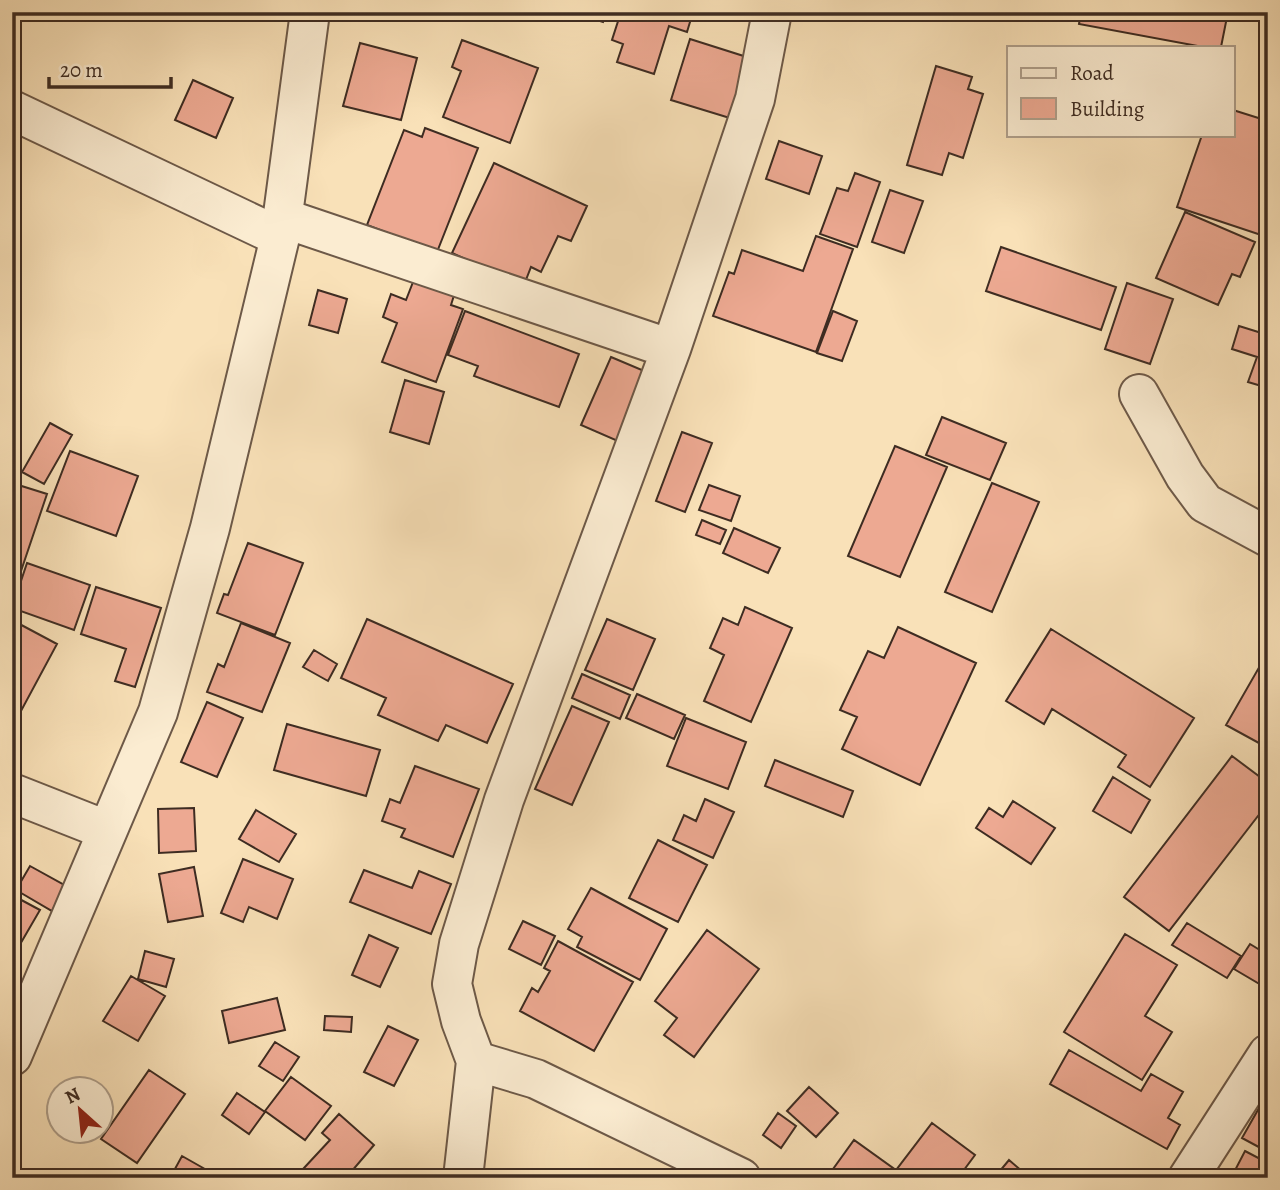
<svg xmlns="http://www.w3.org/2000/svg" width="1280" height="1190" viewBox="0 0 1280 1190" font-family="Alegreya,serif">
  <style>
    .building { fill: #eda992; stroke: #3e2c22; stroke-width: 2 }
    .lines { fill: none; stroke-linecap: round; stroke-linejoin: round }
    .minor-casing { stroke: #6d5948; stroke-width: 42 }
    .minor { stroke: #fbecd1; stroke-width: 38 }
  </style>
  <rect width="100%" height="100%" fill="#f9e1b8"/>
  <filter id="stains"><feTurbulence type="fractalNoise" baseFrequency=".00286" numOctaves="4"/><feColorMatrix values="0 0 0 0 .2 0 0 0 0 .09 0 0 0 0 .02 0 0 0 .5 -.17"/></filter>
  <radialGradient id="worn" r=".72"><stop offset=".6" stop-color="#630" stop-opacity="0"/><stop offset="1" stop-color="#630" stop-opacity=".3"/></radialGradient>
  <!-- building -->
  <path class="building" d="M 572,12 L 606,12 L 603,22 Z
    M 621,12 L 693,12 L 687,32 L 669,26 L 654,74 L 617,62 L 623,44 L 612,40 Z
    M 1081,12 L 1228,12 L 1221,47 L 1203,47 L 1079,24 Z
    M 690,39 L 753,59 L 733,119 L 671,100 Z
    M 462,40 L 538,68 L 510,143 L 443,117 L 461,71 L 452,67 Z
    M 360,43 L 417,58 L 401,120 L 343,106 Z
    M 936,66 L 972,77 L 968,89 L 983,94 L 963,158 L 949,153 L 942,175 L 907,165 Z
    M 193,80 L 233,98 L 216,138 L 175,120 Z
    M 1233,110 L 1268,121 L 1268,214 L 1261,235 L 1177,207 L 1202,135 L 1233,135 Z
    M 425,128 L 478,148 L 437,252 L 367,225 L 404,130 L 422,137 Z
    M 779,141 L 822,156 L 809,194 L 766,179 Z
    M 494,163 L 587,206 L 571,241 L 558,236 L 541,272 L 531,267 L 524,285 L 452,253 Z
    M 855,173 L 880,182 L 857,247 L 820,234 L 837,188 L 848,191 Z
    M 890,190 L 923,201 L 904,253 L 872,242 Z
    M 1185,212 L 1255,242 L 1240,277 L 1232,274 L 1218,305 L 1156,278 Z
    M 816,236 L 853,249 L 816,352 L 713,316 L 729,272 L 734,274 L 742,250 L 803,271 Z
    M 1001,247 L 1116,287 L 1101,330 L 986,291 Z
    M 415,277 L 455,292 L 451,305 L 463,309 L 436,382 L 382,362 L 397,323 L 383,317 L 391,294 L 406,300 Z
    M 1127,283 L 1173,299 L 1150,364 L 1105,349 Z
    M 318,290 L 347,299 L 338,333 L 309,325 Z
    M 465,311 L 579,354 L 559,407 L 474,376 L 478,366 L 448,355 Z
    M 833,311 L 857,321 L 842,361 L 817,353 Z
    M 1239,326 L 1268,335 L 1268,388 L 1248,382 L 1257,357 L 1232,349 Z
    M 611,357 L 649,373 L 620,442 L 581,425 Z
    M 405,380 L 444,392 L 429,444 L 390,432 Z
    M 942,417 L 1006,443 L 990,480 L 926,455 Z
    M 50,423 L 72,435 L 44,484 L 22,472 Z
    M 682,432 L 712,443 L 685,512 L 656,501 Z
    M 895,446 L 947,467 L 900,577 L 848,556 Z
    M 70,451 L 138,476 L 116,536 L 47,511 Z
    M 12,483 L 47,494 L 20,574 L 12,571 Z
    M 992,483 L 1039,502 L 992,612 L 945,592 Z
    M 709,485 L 740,496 L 731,521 L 699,510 Z
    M 702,520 L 726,530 L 720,544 L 696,535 Z
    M 734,528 L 780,548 L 768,573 L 723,553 Z
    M 248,543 L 303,563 L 275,635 L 217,613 L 224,594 L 228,595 Z
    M 27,563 L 90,585 L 74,630 L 12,608 Z
    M 96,587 L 161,608 L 135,687 L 115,681 L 126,649 L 81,634 Z
    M 745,607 L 792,628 L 751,722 L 704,701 L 724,655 L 710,648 L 723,618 L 738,625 Z
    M 367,619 L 513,684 L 487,743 L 446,725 L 438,741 L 378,715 L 386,698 L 341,678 Z
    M 607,619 L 655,639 L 633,690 L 585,670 Z
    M 12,620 L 57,644 L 14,724 L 12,723 Z
    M 241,623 L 290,643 L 262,712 L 207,692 L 218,664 L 224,667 Z
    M 898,627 L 976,663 L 920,785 L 842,749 L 857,717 L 840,710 L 868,651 L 884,658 Z
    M 1051,629 L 1194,718 L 1150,787 L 1118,767 L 1126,755 L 1052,709 L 1044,724 L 1006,701 Z
    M 314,650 L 337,664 L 328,681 L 303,667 Z
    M 1261,664 L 1268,668 L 1268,748 L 1226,725 Z
    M 582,674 L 630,695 L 620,719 L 572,698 Z
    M 637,694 L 685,715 L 674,739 L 626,718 Z
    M 207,702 L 243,718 L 217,777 L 181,762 Z
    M 572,706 L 609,722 L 572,805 L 535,789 Z
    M 686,718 L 746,742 L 728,789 L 667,766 Z
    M 287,724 L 380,750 L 366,796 L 274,770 Z
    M 1232,756 L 1268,783 L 1268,803 L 1169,931 L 1124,897 Z
    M 775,760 L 853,791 L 843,817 L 765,786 Z
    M 415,766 L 479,789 L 453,857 L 401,837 L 405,829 L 382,821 L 390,799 L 400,803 Z
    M 1113,777 L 1150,800 L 1131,833 L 1093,811 Z
    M 705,799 L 734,812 L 713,858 L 673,840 L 684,815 L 696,821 Z
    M 1013,801 L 1055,828 L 1031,864 L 976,828 L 989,808 L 1003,817 Z
    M 194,808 L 196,851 L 159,853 L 158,809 Z
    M 256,810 L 296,834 L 279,862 L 239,839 Z
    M 658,840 L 707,865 L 678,922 L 629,898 Z
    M 243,859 L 293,879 L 277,919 L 249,907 L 243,922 L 221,913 Z
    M 30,866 L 66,886 L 52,911 L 16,890 Z
    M 194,867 L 203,916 L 168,922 L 159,874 Z
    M 364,870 L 412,888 L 419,871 L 451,884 L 431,934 L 350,902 Z
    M 591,888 L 667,929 L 640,980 L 577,947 L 582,937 L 568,929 Z
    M 12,895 L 40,910 L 15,953 L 12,952 Z
    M 523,921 L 555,936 L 541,965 L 509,949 Z
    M 1187,923 L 1241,956 L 1227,978 L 1172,945 Z
    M 707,930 L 759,969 L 694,1057 L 664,1035 L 677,1018 L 655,1001 Z
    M 1125,934 L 1177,965 L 1145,1016 L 1172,1032 L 1142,1080 L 1064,1032 Z
    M 369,935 L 398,948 L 380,987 L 352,975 Z
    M 558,941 L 633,982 L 594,1051 L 520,1011 L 532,988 L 538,992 L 550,971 L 544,968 Z
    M 1250,944 L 1268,955 L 1268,989 L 1234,969 Z
    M 145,951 L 174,959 L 166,987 L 138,979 Z
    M 131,976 L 165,996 L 138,1041 L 103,1021 Z
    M 277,998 L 285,1030 L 229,1043 L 222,1011 Z
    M 325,1016 L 352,1017 L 351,1032 L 324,1030 Z
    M 388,1026 L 418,1040 L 394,1086 L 364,1072 Z
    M 275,1042 L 299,1057 L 283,1081 L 259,1066 Z
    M 1069,1050 L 1141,1091 L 1151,1074 L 1183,1092 L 1168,1118 L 1180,1125 L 1167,1149 L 1050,1084 Z
    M 149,1070 L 185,1094 L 137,1163 L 101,1139 Z
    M 291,1077 L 331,1106 L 305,1140 L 265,1111 Z
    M 809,1087 L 838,1113 L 816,1137 L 787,1111 Z
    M 237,1093 L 265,1112 L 249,1134 L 222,1115 Z
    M 1263,1101 L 1268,1104 L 1268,1152 L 1242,1138 Z
    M 778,1113 L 796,1126 L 781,1148 L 763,1135 Z
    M 339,1114 L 374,1145 L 346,1178 L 316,1178 L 304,1168 L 330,1140 L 322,1133 Z
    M 932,1123 L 975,1155 L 958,1178 L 828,1176 L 854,1140 L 896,1170 Z
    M 1245,1151 L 1268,1163 L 1264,1175 L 1268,1178 L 1231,1178 Z
    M 182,1156 L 212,1173 L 209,1178 L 170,1178 Z
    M 1009,1160 L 1030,1178 L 994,1178 Z"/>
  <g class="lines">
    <!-- minor casing -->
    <g class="minor-casing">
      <path id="minor" d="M 12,110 L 280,237
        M 283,218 L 671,349
        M 1139,394 L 1185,476 L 1205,503 L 1268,537
        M 12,793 L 106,830
        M 12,1056 L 158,712 L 210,528 L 280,237 L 310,12
        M 476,1061 L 536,1079 L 741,1178
        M 463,1178 L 476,1061 L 461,1021 L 452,984 L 459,944 L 504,800 L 671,349 L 755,99 L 772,12
        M 1188,1178 L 1268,1054"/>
    </g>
    <!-- minor -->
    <use href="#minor" class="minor"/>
  </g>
  <!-- margin -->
  <rect width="1280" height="1190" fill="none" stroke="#f9e1b8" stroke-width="42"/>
  <rect x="14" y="14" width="1252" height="1162" fill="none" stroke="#3e2c22" stroke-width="3.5"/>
  <rect x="21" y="21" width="1238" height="1148" fill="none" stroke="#3e2c22" stroke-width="2"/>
  <!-- legend -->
  <rect x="1007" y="46" width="228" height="91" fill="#fbecd1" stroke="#af9f8b" stroke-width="2"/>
  <rect x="1021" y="68" width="35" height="10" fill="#fbecd1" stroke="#af9f8b" stroke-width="2"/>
  <text x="1070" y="80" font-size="21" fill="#3e2c22">Road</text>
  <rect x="1021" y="98" width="35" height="21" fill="#eda992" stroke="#af9f8b" stroke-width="2"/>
  <text x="1070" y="116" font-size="21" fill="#3e2c22">Building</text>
  <!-- north arrow -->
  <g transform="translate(80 1110) rotate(333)"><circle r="33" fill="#fbecd1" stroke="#af9f8b" stroke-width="2"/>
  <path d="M0-5L12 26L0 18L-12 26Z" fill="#8f2418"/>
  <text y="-10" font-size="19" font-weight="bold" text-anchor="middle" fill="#3e2c22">N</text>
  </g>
  <!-- scale -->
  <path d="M49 77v10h122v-10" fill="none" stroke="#3e2c22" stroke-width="3.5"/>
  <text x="60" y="77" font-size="21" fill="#3e2c22" stroke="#fbecd1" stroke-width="5" paint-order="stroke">20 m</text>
  <rect width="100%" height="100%" filter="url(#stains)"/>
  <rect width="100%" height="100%" fill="url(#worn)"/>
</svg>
